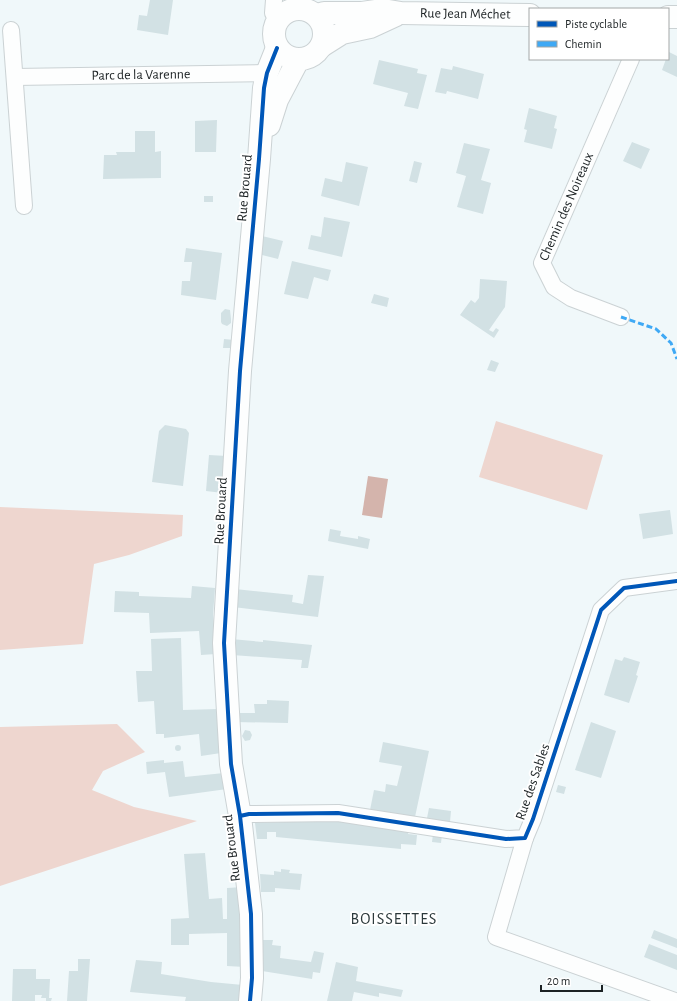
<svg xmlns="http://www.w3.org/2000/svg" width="677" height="1001" viewBox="0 0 677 1001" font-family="'Alegreya Sans',sans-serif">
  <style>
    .green { fill: #eed6cf }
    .water { fill: #d4b4ac }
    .building { fill: #d2e1e4 }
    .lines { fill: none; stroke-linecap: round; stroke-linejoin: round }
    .street-casing { stroke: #cbd2d4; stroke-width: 18 }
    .secondary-casing { stroke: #cbd2d4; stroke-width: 24 }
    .street { stroke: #fdfefe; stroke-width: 16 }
    .secondary { stroke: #fdfefe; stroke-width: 22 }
    .quiet { stroke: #3fa9f5; stroke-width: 3; stroke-dasharray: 6 3; stroke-linecap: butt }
    .cycleway-casing { stroke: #fff; stroke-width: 6 }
    .cycleway { stroke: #0057b8; stroke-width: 4 }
    .labels { text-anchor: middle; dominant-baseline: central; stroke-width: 4; stroke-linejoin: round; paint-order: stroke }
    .street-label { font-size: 14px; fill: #1c2224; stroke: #fff }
    .quarter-label { font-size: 16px; letter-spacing: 1px; fill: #2c393b; stroke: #fff }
  </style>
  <rect width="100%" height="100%" fill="#f0f8fa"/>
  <!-- green -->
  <path class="green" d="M 496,421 L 603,455 L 587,510 L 479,477 Z
    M 0,507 L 183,515 L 182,536 L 129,555 L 94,564 L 83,644 L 0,650 Z
    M 117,724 L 145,752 L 103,771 L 92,790 L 134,807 L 197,821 L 0,886 L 0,727 Z"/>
  <!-- water -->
  <path class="water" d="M 368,476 L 388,479 L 382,518 L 362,515 Z"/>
  <!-- building -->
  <path class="building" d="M 150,0 L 173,0 L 168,35 L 137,30 L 139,15 L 147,16 Z
    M 669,52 L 677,56 L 677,77 L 662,70 L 666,59 L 668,59 Z
    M 379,60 L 418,69 L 417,73 L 427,75 L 418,109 L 404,106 L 408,93 L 373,84 Z
    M 453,66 L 484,74 L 478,99 L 447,91 L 446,94 L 435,92 L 441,68 L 452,70 Z
    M 529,108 L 557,116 L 554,128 L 557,129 L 552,149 L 524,142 L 527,130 L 524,129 Z
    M 217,120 L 216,152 L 195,152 L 195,121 Z
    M 135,131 L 155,131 L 155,152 L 161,151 L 161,178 L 103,179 L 104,155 L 117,155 L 116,152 L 135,152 Z
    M 632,142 L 650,149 L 641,169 L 623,161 Z
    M 464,143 L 490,149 L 481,180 L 491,183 L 483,214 L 457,207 L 466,176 L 456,173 Z
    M 414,161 L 422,163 L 417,183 L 409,181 Z
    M 346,162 L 368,167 L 359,206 L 321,196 L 325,178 L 342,182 Z
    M 204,196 L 213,196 L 213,202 L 204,202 Z
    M 324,217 L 350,222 L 342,257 L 308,249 L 311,235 L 321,237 Z
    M 262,236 L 283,241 L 278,259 L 258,254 Z
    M 186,248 L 222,253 L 216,300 L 181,295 L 182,281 L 190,281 L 192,262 L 184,262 Z
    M 292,261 L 331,270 L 328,281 L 314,277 L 308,299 L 284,294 Z
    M 480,279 L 507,281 L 505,307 L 489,330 L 493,332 L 496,328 L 499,330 L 494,338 L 460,315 L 471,300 L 475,303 L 479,298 Z
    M 374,294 L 389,298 L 387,307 L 371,303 Z
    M 225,309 L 230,310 L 231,319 L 231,323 L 227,326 L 222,324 L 221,322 L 221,313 Z
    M 224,339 L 234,340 L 233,348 L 223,348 Z
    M 491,360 L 499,363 L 495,372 L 487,370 Z
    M 165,425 L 186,429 L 189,433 L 183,486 L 152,482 L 159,431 Z
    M 209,455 L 227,456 L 223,493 L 206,491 Z
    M 670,510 L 673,534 L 643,539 L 639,514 Z
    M 330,529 L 341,531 L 340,536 L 358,539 L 358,536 L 370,539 L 368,549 L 328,541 Z
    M 308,575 L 324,576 L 318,617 L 233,607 L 235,589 L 293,595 L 292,602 L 303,604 Z
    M 192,586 L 215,588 L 213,615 L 216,654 L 201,655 L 199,631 L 150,633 L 149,613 L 114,612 L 115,591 L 139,592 L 139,596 L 191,598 Z
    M 181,638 L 183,710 L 218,709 L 221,753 L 201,756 L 199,734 L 164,738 L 164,734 L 156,734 L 154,701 L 138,702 L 136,671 L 152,671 L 151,639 Z
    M 231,639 L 263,642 L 263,640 L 312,645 L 308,668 L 301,668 L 302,660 L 232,655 Z
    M 624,657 L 640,662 L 636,675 L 638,676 L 629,703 L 604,695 L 615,659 L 622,661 Z
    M 267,700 L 289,701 L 288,723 L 235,722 L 235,713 L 255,713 L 254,704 L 267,704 Z
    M 591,722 L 616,731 L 601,778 L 575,770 Z
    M 245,730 L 250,731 L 252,735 L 250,740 L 245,741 L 242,736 Z
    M 383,742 L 429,751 L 415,817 L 370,810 L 374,790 L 385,792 L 386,784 L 397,786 L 402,766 L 379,762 Z
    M175 748a3 3 0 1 1 6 0a3 3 0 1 1-6 0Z
    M 164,760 L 164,763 L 183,761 L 185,777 L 224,773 L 227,789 L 169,797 L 165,772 L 147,774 L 146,762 Z
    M 558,785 L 566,787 L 564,794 L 556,792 Z
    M 429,808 L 451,811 L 450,822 L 427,818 Z
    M 344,820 L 409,830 L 408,834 L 417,835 L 416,845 L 401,844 L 401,849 L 276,837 L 276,832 L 267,832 L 267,839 L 257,839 L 255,823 Z
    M 433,834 L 442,835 L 441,843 L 432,842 Z
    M 205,853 L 209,899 L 222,898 L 223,919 L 227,919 L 227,888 L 243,887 L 245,967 L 227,966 L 227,933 L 189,934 L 189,945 L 171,945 L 171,919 L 189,918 L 184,854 Z
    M 281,869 L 290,870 L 289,873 L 302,874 L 300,890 L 275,888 L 275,892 L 261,892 L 260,874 L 274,875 L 274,871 L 281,872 Z
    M 654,930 L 677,939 L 677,948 L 651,938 Z
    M 263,940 L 273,940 L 272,945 L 281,946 L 280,958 L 311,962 L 314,951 L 324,953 L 320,973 L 313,972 L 312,979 L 262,971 Z
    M 649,944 L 677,955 L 677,970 L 644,957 Z
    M 78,959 L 90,959 L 87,1001 L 67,1001 L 69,971 L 78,971 Z
    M 136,960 L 162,962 L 161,974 L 211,982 L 243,985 L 242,1001 L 185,1001 L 186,997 L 130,992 Z
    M 336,962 L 358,967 L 356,981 L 403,990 L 401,997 L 379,993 L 379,997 L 354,992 L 352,1001 L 327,1001 Z
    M 13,969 L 36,969 L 36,979 L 50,979 L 49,998 L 52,998 L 51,1001 L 46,1001 L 46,998 L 41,998 L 42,995 L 35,995 L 35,1001 L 12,1001 Z"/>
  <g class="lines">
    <!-- street casing -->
    <g class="street-casing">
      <g id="street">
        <path d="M 274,0 L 273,13 L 278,20"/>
        <path d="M 295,0 L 300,8"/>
        <path d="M 11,30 L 24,206"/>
        <path id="s1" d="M 15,77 L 267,73"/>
        <path id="s2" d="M 621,317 L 571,298 L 554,287 L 542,263 L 631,59"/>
        <path d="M 240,816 L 249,814 L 338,813 L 506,839 L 525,838 L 533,819 L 601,610 L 624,588 L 677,581"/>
        <path d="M 525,838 L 496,937 L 675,1001"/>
      </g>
    </g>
    <!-- secondary casing -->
    <g class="secondary-casing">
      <g id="secondary">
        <circle cx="299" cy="34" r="25"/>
        <path id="s3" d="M 317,15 L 324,13 L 362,13 L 382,10 L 401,13 L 530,15"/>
        <path d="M 668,17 L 677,17"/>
        <path d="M 323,45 L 342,33 L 370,27 L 396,15"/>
        <path d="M 269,125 L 277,100 L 298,60"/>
        <path d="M 250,1001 L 252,978 L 251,914 L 240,816 L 231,764 L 224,643 L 240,371 L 259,159 L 264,88 L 267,73 L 277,48"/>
      </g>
    </g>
    <!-- street -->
    <use href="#street" class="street"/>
    <!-- secondary -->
    <use href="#secondary" class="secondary"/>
    <!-- quiet -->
    <path class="quiet" d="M 621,317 L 656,329 L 671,343 L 677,359"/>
    <!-- cycleway casing -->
    <g class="cycleway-casing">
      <path id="cycleway" d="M 240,816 L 249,814 L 338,813 L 506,839 L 525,838 L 533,819 L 601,610 L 624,588 L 677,581
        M 250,1001 L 252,978 L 251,914 L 240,816 L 231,764 L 224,643 L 240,371 L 259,159 L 264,88 L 267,73 L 277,48"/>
    </g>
    <!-- cycleway -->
    <use href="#cycleway" class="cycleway"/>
  </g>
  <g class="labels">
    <!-- street labels -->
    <g class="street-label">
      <text stroke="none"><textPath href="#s3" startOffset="149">Rue Jean Méchet</textPath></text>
      <text stroke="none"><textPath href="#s1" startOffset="126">Parc de la Varenne</textPath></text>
      <text transform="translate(245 188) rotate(-85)">Rue Brouard</text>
      <text stroke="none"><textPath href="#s2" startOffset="162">Chemin des Noireaux</textPath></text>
      <text transform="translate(221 511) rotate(-87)">Rue Brouard</text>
      <text transform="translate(533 782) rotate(-71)">Rue des Sables</text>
      <text transform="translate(232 848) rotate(-97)">Rue Brouard</text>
    </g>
    <!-- quarter labels -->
    <g class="quarter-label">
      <text x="394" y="919">BOISSETTES</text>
    </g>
  </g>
  <!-- legend -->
  <rect x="529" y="8" width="140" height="52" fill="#ffffff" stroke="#a4a7a7"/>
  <rect x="537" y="21" width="20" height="6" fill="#0057b8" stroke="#a4a7a7"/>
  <text x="565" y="28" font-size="12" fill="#1c2224">Piste cyclable</text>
  <rect x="537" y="41" width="20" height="6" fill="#3fa9f5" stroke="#a4a7a7"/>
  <text x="565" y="48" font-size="12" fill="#1c2224">Chemin</text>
  <!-- scale -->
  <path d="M541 985v6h61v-6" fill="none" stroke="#1c2224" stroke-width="2"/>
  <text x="547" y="985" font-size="12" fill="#1c2224" stroke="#ffffff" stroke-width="3" paint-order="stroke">20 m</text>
</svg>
